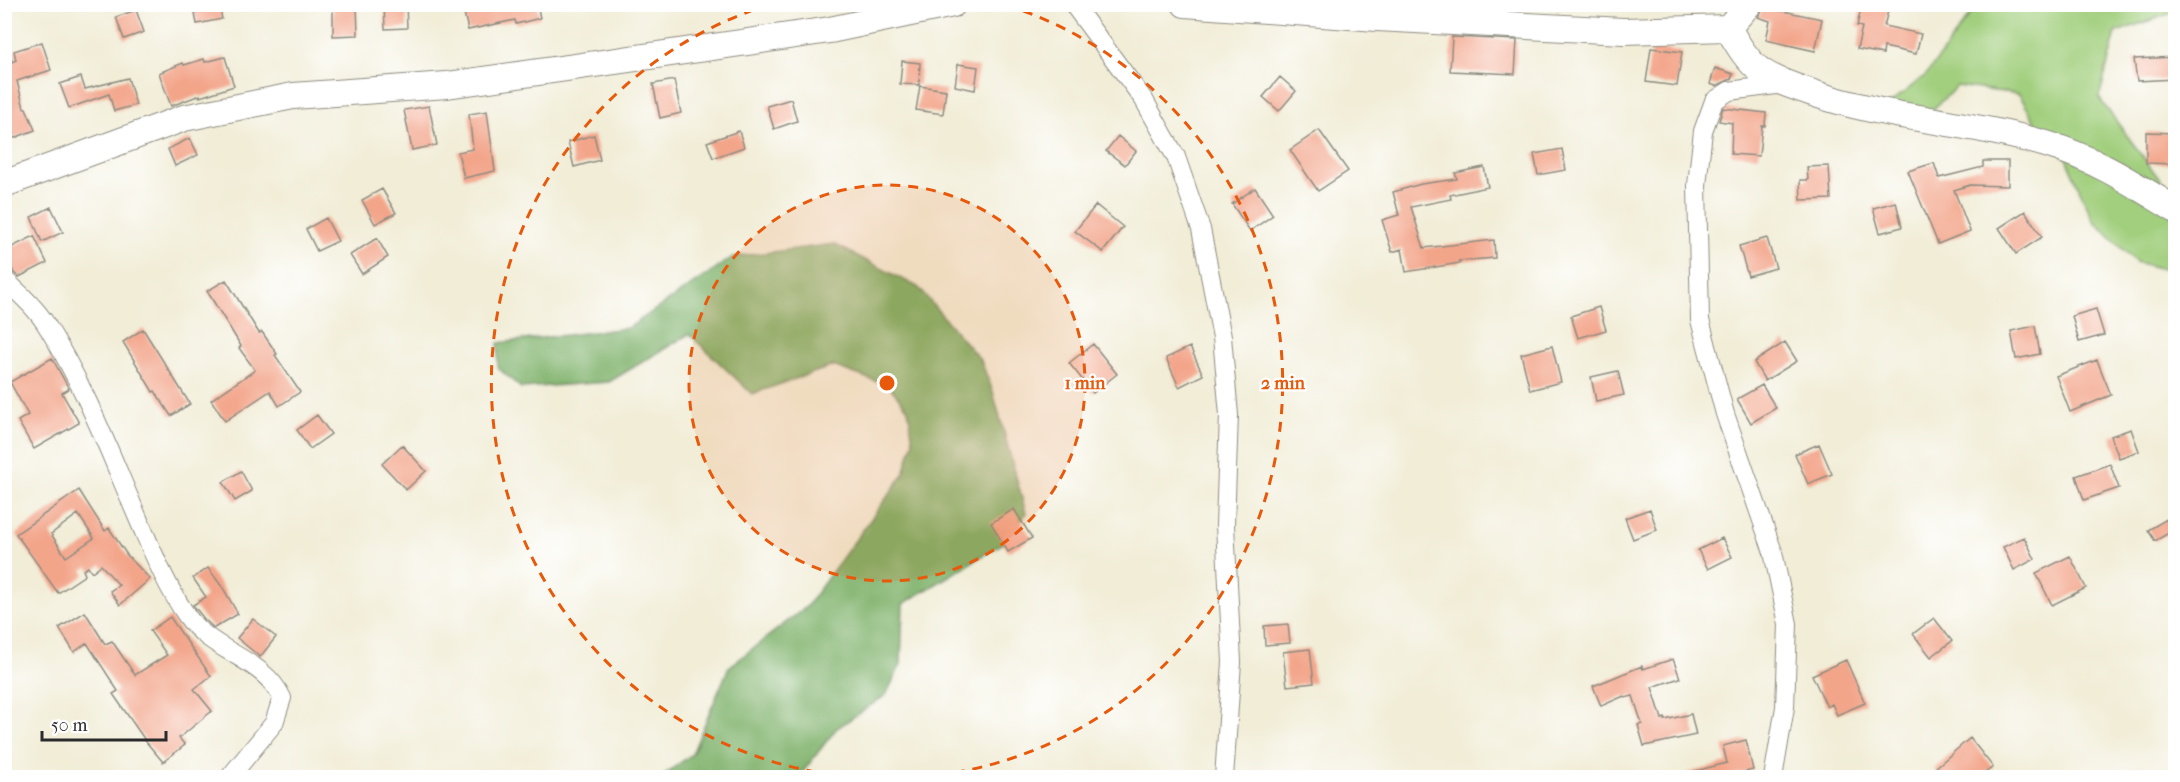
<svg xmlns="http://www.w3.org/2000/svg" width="2180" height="782" viewBox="0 0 2180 782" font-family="'IM FELL French Canon',serif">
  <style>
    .green { fill: #a1cf7d; stroke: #667d54; stroke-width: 1.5 }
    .forest { fill: #80b26c; stroke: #566e4c; stroke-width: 1.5 }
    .building { fill: #f3a58a; fill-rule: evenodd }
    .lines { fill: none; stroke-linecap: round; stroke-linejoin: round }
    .street-casing { stroke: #8e8c81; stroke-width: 20 }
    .secondary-casing { stroke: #8e8c81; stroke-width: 28 }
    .street { stroke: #fff; stroke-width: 18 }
    .secondary { stroke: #fff; stroke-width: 26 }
    .ring { fill: none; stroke: #e8590c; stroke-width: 3; stroke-dasharray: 10 8 }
    .centre { fill: #e8590c; stroke: #fff; stroke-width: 3 }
    .ring-label { font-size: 18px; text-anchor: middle; font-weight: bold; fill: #e8590c; stroke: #fff; stroke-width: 4.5; stroke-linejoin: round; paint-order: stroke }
  </style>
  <rect width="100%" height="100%" fill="#fff"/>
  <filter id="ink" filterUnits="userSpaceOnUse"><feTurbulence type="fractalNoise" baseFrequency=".0167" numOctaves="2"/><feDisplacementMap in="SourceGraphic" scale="12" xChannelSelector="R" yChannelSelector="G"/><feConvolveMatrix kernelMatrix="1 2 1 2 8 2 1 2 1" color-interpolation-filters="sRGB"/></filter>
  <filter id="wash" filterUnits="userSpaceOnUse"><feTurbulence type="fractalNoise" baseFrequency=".008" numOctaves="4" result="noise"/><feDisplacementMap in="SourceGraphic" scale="24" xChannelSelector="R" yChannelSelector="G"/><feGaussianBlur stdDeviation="1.35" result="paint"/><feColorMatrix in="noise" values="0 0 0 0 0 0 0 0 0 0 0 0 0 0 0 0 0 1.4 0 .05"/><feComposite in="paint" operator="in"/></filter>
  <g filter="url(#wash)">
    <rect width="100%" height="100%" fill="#f1edd7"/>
    <!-- green -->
    <path class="green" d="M 1977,5 L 2175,5 L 2175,12 L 2116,32 L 2099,98 L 2175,200 L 2175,272 L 2136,262 L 2093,220 L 2066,158 L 2048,145 L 2019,94 L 1957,86 L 1924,118 L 1882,110 L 1927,74 Z"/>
    <!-- forest -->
    <path class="forest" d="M 834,244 L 918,287 L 981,361 L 993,392 L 1026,513 L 1010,539 L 903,604 L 901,664 L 886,695 L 836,729 L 799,777 L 661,777 L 692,754 L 729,667 L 807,606 L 904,474 L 913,442 L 908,409 L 889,386 L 833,366 L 752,394 L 689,334 L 609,382 L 521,388 L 498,368 L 498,343 L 628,328 L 733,257 Z"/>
    <g id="blocks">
      <!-- building -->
      <path class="building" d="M 193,4 L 219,4 L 222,19 L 197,24 Z
        M 384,4 L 406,4 L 407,28 L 385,29 Z
        M 462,4 L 537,4 L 540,18 L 516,24 L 515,20 L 468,30 Z
        M 1862,4 L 1890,4 L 1884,26 L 1921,34 L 1916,54 L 1884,47 L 1883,54 L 1857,49 L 1862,27 L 1857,26 Z
        M 333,5 L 357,5 L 358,35 L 333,36 Z
        M 1764,7 L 1822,19 L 1815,51 L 1766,40 L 1770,21 L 1758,17 Z
        M 136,10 L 144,32 L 124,39 L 116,17 Z
        M 1452,37 L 1517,40 L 1515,74 L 1450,71 Z
        M 42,42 L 51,70 L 17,81 L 24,108 L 26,108 L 35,130 L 4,142 L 4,51 L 9,51 L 12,62 L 16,60 L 14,51 Z
        M 1651,48 L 1682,52 L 1677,86 L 1646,82 Z
        M 225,57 L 234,86 L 200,97 L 200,95 L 171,106 L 159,73 L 183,63 L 184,65 L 204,59 L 205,62 Z
        M 2175,57 L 2175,79 L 2137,81 L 2134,59 Z
        M 902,61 L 920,63 L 919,85 L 900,84 Z
        M 958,64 L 978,67 L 975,90 L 955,86 Z
        M 1715,68 L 1733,74 L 1731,79 L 1716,86 L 1710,84 Z
        M 81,77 L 85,89 L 128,78 L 136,105 L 114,111 L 109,94 L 69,108 L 60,84 Z
        M 1280,77 L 1296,91 L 1279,111 L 1263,97 Z
        M 674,80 L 681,113 L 660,118 L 653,84 Z
        M 920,86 L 946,90 L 943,114 L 916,110 Z
        M 791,99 L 797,121 L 774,129 L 767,106 Z
        M 429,106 L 437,145 L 412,150 L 404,110 Z
        M 1723,108 L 1766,113 L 1765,126 L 1762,126 L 1759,156 L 1731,154 L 1732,123 L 1719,121 Z
        M 487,111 L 495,171 L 464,178 L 458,152 L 473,149 L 469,114 Z
        M 1319,130 L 1348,171 L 1318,191 L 1290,150 Z
        M 739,131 L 744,147 L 713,158 L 707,142 Z
        M 2146,132 L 2175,133 L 2175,164 L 2146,163 Z
        M 594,135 L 600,160 L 574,167 L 568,142 Z
        M 1118,136 L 1136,151 L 1125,165 L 1106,151 Z
        M 190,138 L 198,155 L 175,166 L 168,149 Z
        M 1562,149 L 1566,170 L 1538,175 L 1534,154 Z
        M 1983,161 L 2008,161 L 2008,186 L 1970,185 L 1954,190 L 1970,231 L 1938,244 L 1908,171 L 1934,163 L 1939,178 L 1983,167 Z
        M 1829,166 L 1831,199 L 1801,200 L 1800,180 L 1808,180 L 1807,167 Z
        M 1484,167 L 1488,187 L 1450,195 L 1451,199 L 1411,207 L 1424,248 L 1494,240 L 1495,258 L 1459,261 L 1460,263 L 1406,272 L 1402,249 L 1392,252 L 1382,220 L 1399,215 L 1393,192 L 1421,184 L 1457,179 L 1455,173 Z
        M 1255,188 L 1273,215 L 1250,231 L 1232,204 Z
        M 382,189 L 396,213 L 375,224 L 362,200 Z
        M 1896,202 L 1902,227 L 1880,233 L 1873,208 Z
        M 1096,205 L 1123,227 L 1103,252 L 1075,231 Z
        M 51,207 L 63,232 L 42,242 L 31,217 Z
        M 2025,211 L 2042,237 L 2016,254 L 1999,228 Z
        M 326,218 L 338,241 L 317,251 L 306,229 Z
        M 34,236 L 47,263 L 19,277 L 14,273 L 4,251 Z
        M 377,238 L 388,257 L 362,274 L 350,255 Z
        M 1767,238 L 1776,268 L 1748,276 L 1739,246 Z
        M 226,280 L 259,333 L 262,332 L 277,354 L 275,355 L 300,392 L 279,406 L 270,391 L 225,421 L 211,400 L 255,370 L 239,348 L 241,346 L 207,291 Z
        M 1599,307 L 1606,330 L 1578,338 L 1571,316 Z
        M 2096,309 L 2104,335 L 2079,342 L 2072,316 Z
        M 2035,326 L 2040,354 L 2016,359 L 2011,331 Z
        M 143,329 L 190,404 L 171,416 L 155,391 L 153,392 L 123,342 Z
        M 1785,342 L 1797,361 L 1765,381 L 1754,362 Z
        M 1093,344 L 1117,374 L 1093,393 L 1069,363 Z
        M 1552,346 L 1561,382 L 1530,390 L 1521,354 Z
        M 1190,347 L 1203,375 L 1179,387 L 1166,358 Z
        M 52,358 L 69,389 L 62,393 L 79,423 L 34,449 L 18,421 L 28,415 L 10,382 Z
        M 2097,360 L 2111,395 L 2070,412 L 2056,376 Z
        M 1618,371 L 1624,395 L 1596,401 L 1591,377 Z
        M 1762,385 L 1776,408 L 1751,423 L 1737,399 Z
        M 317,415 L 331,434 L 310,449 L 297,430 Z
        M 2131,429 L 2139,451 L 2119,458 L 2111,436 Z
        M 1819,444 L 1832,474 L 1808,484 L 1795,454 Z
        M 402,445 L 426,471 L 406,490 L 382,464 Z
        M 2110,464 L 2119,488 L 2084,500 L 2076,476 Z
        M 241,471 L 252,491 L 235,501 L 223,482 Z
        M 79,490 L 105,531 L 109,528 L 127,555 L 150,579 L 120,605 L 110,591 L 119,585 L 101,565 L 92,572 L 88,567 L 83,570 L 85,575 L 58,593 L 16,534 ZM 78,514 L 94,538 L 66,557 L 51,534 Z
        M 1014,509 L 1032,538 L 1008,552 L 991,523 Z
        M 1650,509 L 1657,530 L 1633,539 L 1625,518 Z
        M 2167,519 L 2174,530 L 2155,541 L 2148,530 Z
        M 2024,537 L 2035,559 L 2014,570 L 2003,547 Z
        M 1722,538 L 1732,557 L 1708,569 L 1698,550 Z
        M 2070,556 L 2086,588 L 2052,605 L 2036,573 Z
        M 208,568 L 223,588 L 238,614 L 214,628 L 205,620 L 193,605 L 206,597 L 193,578 Z
        M 85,612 L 105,644 L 112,641 L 135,675 L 167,655 L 150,631 L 170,617 L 211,676 L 194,689 L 212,711 L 179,738 L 185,745 L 163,762 L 147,743 L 113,694 L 118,691 L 87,643 L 74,652 L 59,628 Z
        M 1934,618 L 1952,641 L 1931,657 L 1913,634 Z
        M 253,619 L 276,637 L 260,657 L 237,638 Z
        M 1288,624 L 1290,643 L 1265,645 L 1264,626 Z
        M 1310,649 L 1314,683 L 1287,686 L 1283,652 Z
        M 1673,659 L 1680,678 L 1652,687 L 1662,719 L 1665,718 L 1665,720 L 1691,714 L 1696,735 L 1644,746 L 1638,725 L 1642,724 L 1633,696 L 1625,698 L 1624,696 L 1601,706 L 1593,686 L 1642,666 L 1643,669 Z
        M 1846,660 L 1865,703 L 1837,715 L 1832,704 L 1827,707 L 1812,675 Z
        M 1970,738 L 1993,767 L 1979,777 L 1941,777 L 1934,769 Z
        M 1746,740 L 1753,770 L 1725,777 L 1688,777 L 1687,773 L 1727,763 L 1723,746 Z"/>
    </g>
  </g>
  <g filter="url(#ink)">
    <use href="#blocks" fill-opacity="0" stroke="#8e8c81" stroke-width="1.5"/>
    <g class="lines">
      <!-- street casing -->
      <g class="street-casing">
        <path id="street" d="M 1073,4 L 1144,100 L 1176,157 L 1201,229 L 1222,337 L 1229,415 L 1225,525 L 1232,662 L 1224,778
          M 4,279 C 19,293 37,309 47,326 C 86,388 111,456 140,523 C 154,555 167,587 187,616 C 211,652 264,658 282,698 L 274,723 L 229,778
          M 1773,778 L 1785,707 L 1788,624 L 1773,552 L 1725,414 L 1700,320 L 1697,185 L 1703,131 L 1714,101 L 1729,91 L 1784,84"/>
      </g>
      <!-- secondary casing -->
      <g class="secondary-casing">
        <path id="secondary" d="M 1185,4 L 1377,18 L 1623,31 L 1728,28 L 1749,4
          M 1728,28 C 1737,43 1746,60 1761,71 C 1774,80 1792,86 1807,91 C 1884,119 1968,121 2046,144 C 2094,158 2134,184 2176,210
          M 4,184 L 184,118 L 293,96 L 447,85 L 574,67 L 830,30 L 953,4"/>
      </g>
      <!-- street -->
      <use href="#street" class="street"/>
      <!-- secondary -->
      <use href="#secondary" class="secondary"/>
    </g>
  </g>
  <!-- distance rings -->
  <circle cx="887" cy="383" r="198" fill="#e8590c" fill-opacity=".12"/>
  <g class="ring">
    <circle cx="887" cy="383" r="198"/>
    <path d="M852 777A396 396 0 0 1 768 5M1006 5A396 396 0 0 1 922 777"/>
  </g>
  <circle cx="887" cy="383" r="9" class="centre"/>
  <g class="ring-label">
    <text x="1085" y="389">1 min</text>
    <text x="1283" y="389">2 min</text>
  </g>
  <!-- margin -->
  <rect width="2180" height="782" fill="none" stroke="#fff" stroke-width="24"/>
  <!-- scale -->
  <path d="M42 731v9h124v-9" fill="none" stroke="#2b2b2b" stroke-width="3"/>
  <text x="51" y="731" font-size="18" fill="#2b2b2b" stroke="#ffffff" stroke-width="4.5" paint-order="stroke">50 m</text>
</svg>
